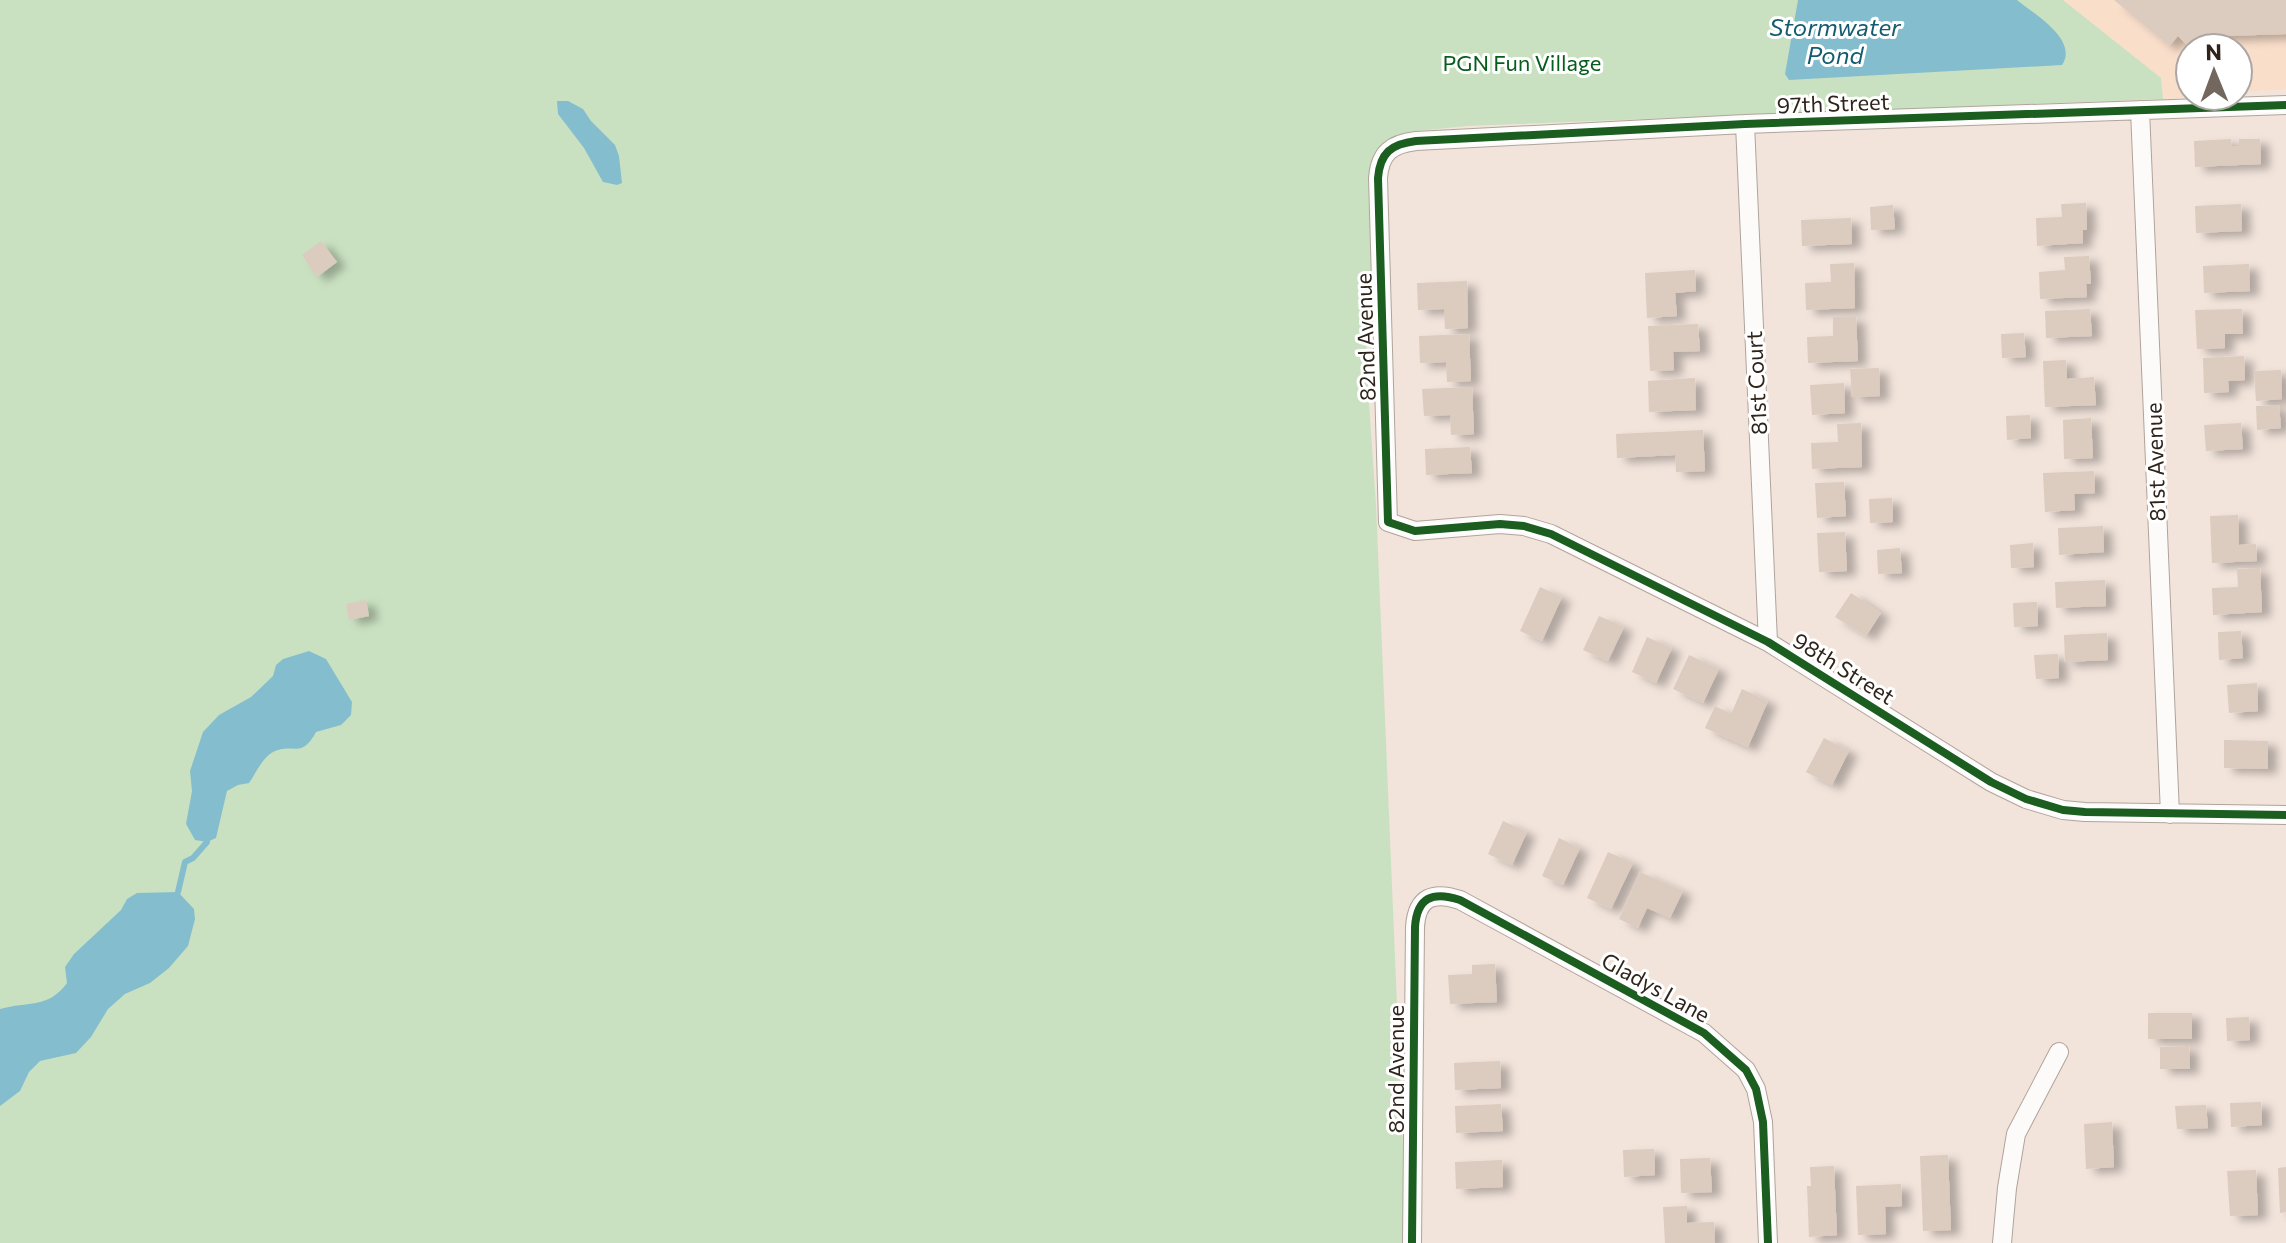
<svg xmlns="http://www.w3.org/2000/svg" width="2286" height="1243" viewBox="0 0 2286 1243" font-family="Commissioner,sans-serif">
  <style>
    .built { fill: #f9deca }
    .green { fill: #cae1c1 }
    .water { fill: #84bece }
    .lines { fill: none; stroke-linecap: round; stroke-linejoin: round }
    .stream { stroke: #84bece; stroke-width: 6 }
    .building { fill: #dccbbf; filter: url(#shadow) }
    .street-casing { stroke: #afa49c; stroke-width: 20 }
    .street { stroke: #fdfbfa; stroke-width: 18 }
    .cycleway-casing { stroke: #fff; stroke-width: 13 }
    .cycleway { stroke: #1b5e20; stroke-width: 8 }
    .labels { text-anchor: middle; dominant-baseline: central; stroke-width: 6; stroke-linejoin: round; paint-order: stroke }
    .park-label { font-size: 22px; fill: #065d1c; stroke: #fff }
    .street-label { font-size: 22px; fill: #2f241b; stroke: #fff }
    .water-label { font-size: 24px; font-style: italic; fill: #135c6f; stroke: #fff }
  </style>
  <defs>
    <filter id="shadow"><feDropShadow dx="9" dy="5" stdDeviation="4" flood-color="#0004"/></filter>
  </defs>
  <rect width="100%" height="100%" fill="#f2e4db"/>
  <!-- built -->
  <path class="built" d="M 2063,0 L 2286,0 L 2286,89 L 2238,93 L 2238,48 L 2190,48 L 2190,96 L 2204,96 L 2163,99 L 2161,78 Z"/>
  <!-- green -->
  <path class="green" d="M 0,0 L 2063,0 L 2161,78 L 2163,99 L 1467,126 L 1408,132 L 1394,137 L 1380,149 L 1372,160 L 1369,176 L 1372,247 L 1366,360 L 1376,504 L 1407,1243 L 0,1243 Z"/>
  <!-- water -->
  <path class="water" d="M 1798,0 L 2017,0 C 2034,14 2079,40 2062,65 L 1789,80 L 1785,74 Z
    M 557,101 L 568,101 L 583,109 L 591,121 L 615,145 L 619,156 L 622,183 L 617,185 L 603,182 L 584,148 L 558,114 Z
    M 309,651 L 326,659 L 352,702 L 351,715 L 341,725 L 316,732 C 301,760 293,742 273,752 C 262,758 256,773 249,783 L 238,785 L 227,791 L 216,838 L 207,842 L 195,840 L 186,824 L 192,791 L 190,771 L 203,732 L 219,715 L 251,697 L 273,676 L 276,665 L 283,659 Z
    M 178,892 L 194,909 L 195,919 L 188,946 L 169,968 L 150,983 L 125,994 L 108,1009 L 91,1037 L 76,1053 L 40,1061 L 29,1072 L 20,1091 L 0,1106 L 0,1009 C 28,1001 48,1009 67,983 L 65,967 L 74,954 L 121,910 L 127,899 L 137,893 Z"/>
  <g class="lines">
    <!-- stream -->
    <path class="stream" d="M 178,892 L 185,862 L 193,858 L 207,842"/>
  </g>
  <!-- building -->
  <path class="building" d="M 2114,0 L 2286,0 L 2286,34 L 2198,37 L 2189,47 L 2178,36 L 2169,46 Z
    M 2231,139 L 2232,146 L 2239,146 L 2239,139 L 2260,139 L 2261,164 L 2195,167 L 2194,141 Z
    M 2086,203 L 2087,230 L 2083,230 L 2083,243 L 2037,246 L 2036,218 L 2062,217 L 2061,204 Z
    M 2241,204 L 2242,231 L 2196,233 L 2195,206 Z
    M 1893,205 L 1895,229 L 1871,230 L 1870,207 Z
    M 1851,218 L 1852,244 L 1802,246 L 1801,220 Z
    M 321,241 L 337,262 L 317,277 L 302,255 Z
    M 2089,256 L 2091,284 L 2086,284 L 2087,297 L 2040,299 L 2039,272 L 2065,270 L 2064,257 Z
    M 1854,263 L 1855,308 L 1806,310 L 1805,283 L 1831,282 L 1830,264 Z
    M 2249,264 L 2250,291 L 2204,293 L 2203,266 Z
    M 1695,270 L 1696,291 L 1675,293 L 1677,316 L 1647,318 L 1645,273 Z
    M 1467,281 L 1468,328 L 1445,329 L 1444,309 L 1418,310 L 1417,283 Z
    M 2090,309 L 2092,336 L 2046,338 L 2045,311 Z
    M 2242,309 L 2243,334 L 2225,334 L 2225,348 L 2197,349 L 2195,310 Z
    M 1833,317 L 1856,317 L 1858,361 L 1808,363 L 1807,337 L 1833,336 Z
    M 1698,324 L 1700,351 L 1673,352 L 1674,370 L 1650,371 L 1648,326 Z
    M 2024,333 L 2026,357 L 2002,358 L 2001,334 Z
    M 1469,334 L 1471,381 L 1447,382 L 1446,362 L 1420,363 L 1419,336 Z
    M 2244,356 L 2245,380 L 2228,381 L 2229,392 L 2204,393 L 2203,358 Z
    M 2066,360 L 2067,379 L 2094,377 L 2096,405 L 2045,407 L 2043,361 Z
    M 1879,368 L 1880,396 L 1852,397 L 1850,369 Z
    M 2281,370 L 2282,399 L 2256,401 L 2254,371 Z
    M 1695,378 L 1696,410 L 1649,412 L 1648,381 Z
    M 1844,383 L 1845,413 L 1812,415 L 1810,385 Z
    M 1472,387 L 1474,434 L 1451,435 L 1450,415 L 1424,416 L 1422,389 Z
    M 2279,405 L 2281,428 L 2257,430 L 2256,406 Z
    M 2030,415 L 2031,438 L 2007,440 L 2006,416 Z
    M 2091,418 L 2093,458 L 2064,459 L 2063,420 Z
    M 1861,423 L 1862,467 L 1812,469 L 1811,443 L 1838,442 L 1837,424 Z
    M 2241,423 L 2243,449 L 2206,451 L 2204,425 Z
    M 1703,430 L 1705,471 L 1676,472 L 1675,455 L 1617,458 L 1616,434 Z
    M 1470,447 L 1472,473 L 1426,475 L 1425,449 Z
    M 2094,471 L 2095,493 L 2074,494 L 2075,510 L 2045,512 L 2043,473 Z
    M 1844,482 L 1846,516 L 1817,518 L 1815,483 Z
    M 1892,498 L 1893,522 L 1870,523 L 1869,499 Z
    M 2238,515 L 2239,545 L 2256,544 L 2257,561 L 2212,563 L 2210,516 Z
    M 2103,526 L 2104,552 L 2059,555 L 2058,528 Z
    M 1845,532 L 1847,571 L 1819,572 L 1817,533 Z
    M 2033,543 L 2034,567 L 2011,568 L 2010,545 Z
    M 1900,548 L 1902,573 L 1878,574 L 1877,550 Z
    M 2260,568 L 2262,612 L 2213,615 L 2212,588 L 2238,587 L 2237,569 Z
    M 2105,580 L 2106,606 L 2056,608 L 2055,582 Z
    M 1540,587 L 1562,597 L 1542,641 L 1520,631 Z
    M 1851,593 L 1881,613 L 1866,636 L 1835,617 Z
    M 366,600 L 369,616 L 349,620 L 346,604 Z
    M 2037,602 L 2038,626 L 2014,627 L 2013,603 Z
    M 1599,616 L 1624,627 L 1608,661 L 1583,650 Z
    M 2241,631 L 2243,658 L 2219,660 L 2218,632 Z
    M 2107,633 L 2108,660 L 2065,662 L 2064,635 Z
    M 1647,637 L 1672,648 L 1656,683 L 1632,672 Z
    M 2058,654 L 2059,678 L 2036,679 L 2034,655 Z
    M 1689,655 L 1719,669 L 1703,703 L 1673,689 Z
    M 2257,683 L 2258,711 L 2229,713 L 2227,685 Z
    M 1742,689 L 1768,701 L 1748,747 L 1705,728 L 1715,706 L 1731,714 Z
    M 1824,738 L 1849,751 L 1832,785 L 1806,772 Z
    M 2224,740 L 2268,741 L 2268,769 L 2224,768 Z
    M 1503,821 L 1527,832 L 1512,865 L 1488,854 Z
    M 1559,838 L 1580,848 L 1563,885 L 1542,876 Z
    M 1608,852 L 1633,863 L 1611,909 L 1587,898 Z
    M 1640,872 L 1683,891 L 1670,918 L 1647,908 L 1638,928 L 1619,919 Z
    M 1495,964 L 1497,1002 L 1450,1004 L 1448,975 L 1472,974 L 1472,965 Z
    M 2148,1013 L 2192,1013 L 2192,1039 L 2148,1039 Z
    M 2249,1017 L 2250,1040 L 2227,1041 L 2226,1018 Z
    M 2189,1046 L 2190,1069 L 2160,1069 L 2160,1047 Z
    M 1500,1061 L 1501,1088 L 1455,1090 L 1454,1063 Z
    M 2261,1102 L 2262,1125 L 2231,1127 L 2230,1103 Z
    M 1501,1104 L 1503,1131 L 1456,1133 L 1455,1106 Z
    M 2206,1105 L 2208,1128 L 2177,1129 L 2175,1106 Z
    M 2112,1122 L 2114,1167 L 2086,1169 L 2084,1124 Z
    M 1654,1149 L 1655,1175 L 1624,1177 L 1623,1150 Z
    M 1948,1155 L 1951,1230 L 1923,1231 L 1920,1156 Z
    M 1710,1158 L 1712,1192 L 1681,1193 L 1680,1159 Z
    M 1502,1160 L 1503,1187 L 1456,1189 L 1455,1162 Z
    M 1834,1166 L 1837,1235 L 1809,1237 L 1807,1186 L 1811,1186 L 1810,1167 Z
    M 2286,1167 L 2286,1212 L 2280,1213 L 2278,1168 Z
    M 2256,1170 L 2258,1215 L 2230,1216 L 2227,1171 Z
    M 1901,1184 L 1902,1206 L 1885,1207 L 1886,1234 L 1858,1235 L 1856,1186 Z
    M 1687,1206 L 1687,1223 L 1714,1222 L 1715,1243 L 1665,1243 L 1663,1207 Z"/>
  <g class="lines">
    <!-- street casing -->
    <g class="street-casing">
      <path id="street" d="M 2286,105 L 1745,124 L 1416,141 C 1391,144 1380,153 1378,178 L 1388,522 L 1415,531 L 1500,524 L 1524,526 L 1551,534 L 1768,642 L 1991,782 L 2026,799 L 2063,810 L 2085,812 L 2286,815
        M 2140,110 L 2170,814
        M 1745,124 L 1768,642
        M 1412,1243 L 1415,927 C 1417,897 1433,891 1460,900 L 1704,1033 L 1746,1070 L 1756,1089 L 1763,1122 L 1768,1243
        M 2002,1243 L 2007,1188 L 2016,1134 L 2059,1052"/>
    </g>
    <!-- street -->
    <use href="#street" class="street"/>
    <!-- cycleway casing -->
    <g class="cycleway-casing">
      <path id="cycleway" d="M 2286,105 L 1745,124 L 1416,141 C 1391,144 1380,153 1378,178 L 1388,522 L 1415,531 L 1500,524 L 1524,526 L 1551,534 L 1768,642 L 1991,782 L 2026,799 L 2063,810 L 2085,812 L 2286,815
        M 1412,1243 L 1415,927 C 1417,897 1433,891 1460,900 L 1704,1033 L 1746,1070 L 1756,1089 L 1763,1122 L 1768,1243"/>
    </g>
    <!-- cycleway -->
    <use href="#cycleway" class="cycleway"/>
  </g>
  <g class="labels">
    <!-- park labels -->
    <g class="park-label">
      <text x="1522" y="62">PGN Fun Village</text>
    </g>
    <!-- street labels -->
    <g class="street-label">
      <text transform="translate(1833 103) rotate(-2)">97th Street</text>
      <text transform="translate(1365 337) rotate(-92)">82nd Avenue</text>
      <text transform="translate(1756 383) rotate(-93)">81st Court</text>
      <text transform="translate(2155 462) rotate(-92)">81st Avenue</text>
      <text transform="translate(1844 668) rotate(32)">98th Street</text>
      <text transform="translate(1656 987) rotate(29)">Gladys Lane</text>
      <text transform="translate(1395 1069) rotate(-90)">82nd Avenue</text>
    </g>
    <!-- water labels -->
    <g class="water-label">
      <text x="1835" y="26">Stormwater<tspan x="1835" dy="28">Pond</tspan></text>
    </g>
  </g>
  <!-- north arrow -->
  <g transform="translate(2214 72) rotate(359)"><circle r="38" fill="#ffffff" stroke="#aca7a4" stroke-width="2"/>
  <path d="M0-6L14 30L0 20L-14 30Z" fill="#73675e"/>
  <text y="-12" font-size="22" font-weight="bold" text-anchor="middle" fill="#2f241b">N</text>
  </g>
</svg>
